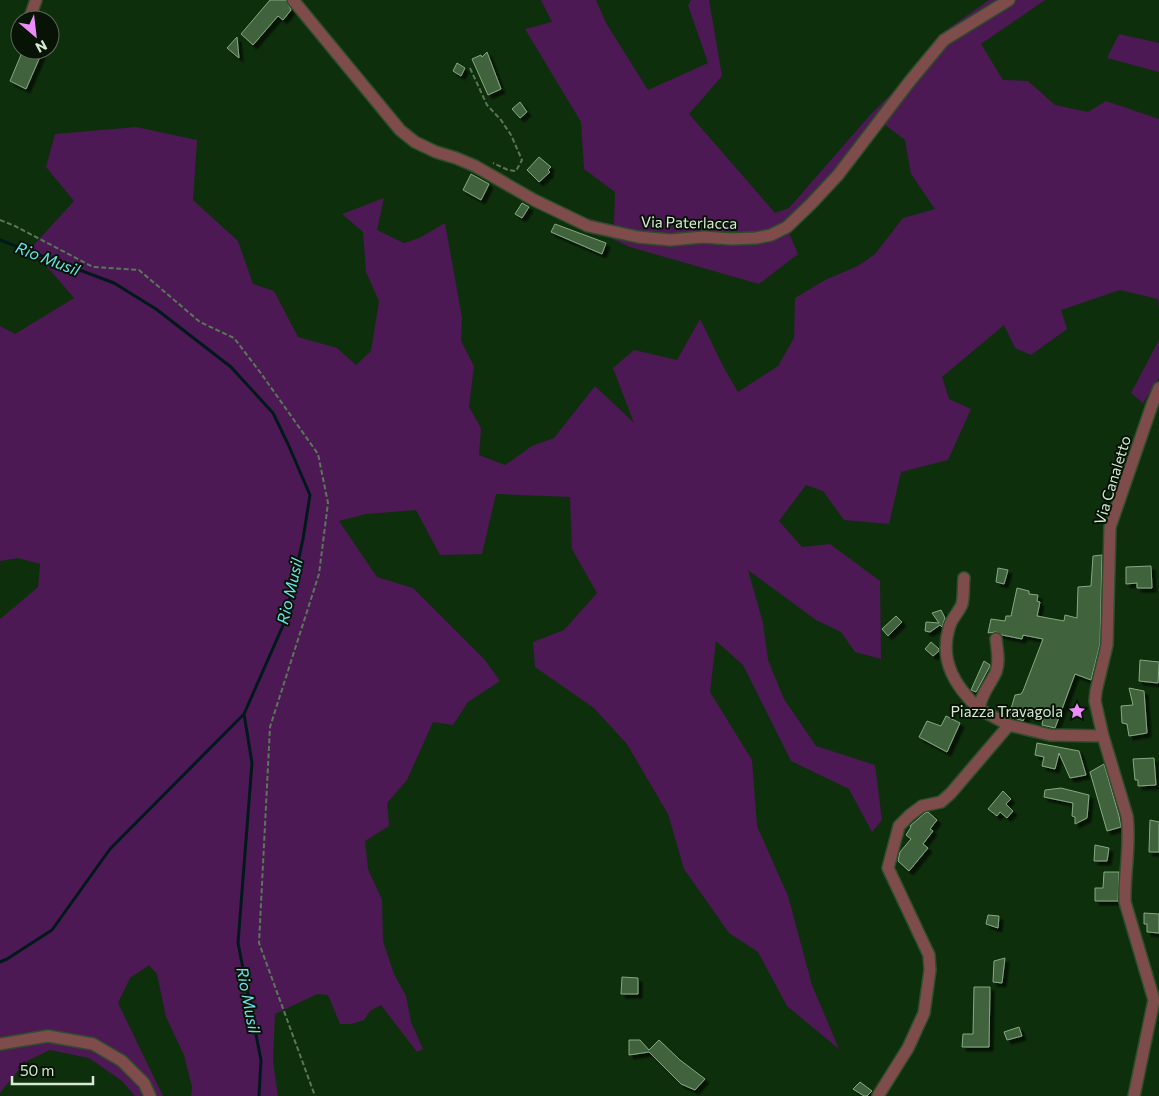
<svg xmlns="http://www.w3.org/2000/svg" width="1159" height="1096" viewBox="0 0 1159 1096" font-family="Commissioner,sans-serif">
  <style>
    .green { fill: #4c1954 }
    .lines { fill: none; stroke-linecap: round; stroke-linejoin: round }
    .stream { stroke: #02191b; stroke-width: 3 }
    .building { fill: #40623d; stroke: #85aa81; filter: url(#shadow) }
    .minor-casing { stroke: #2e4d2c; stroke-width: 14 }
    .path { stroke: #5b7659; stroke-width: 2; stroke-dasharray: 5 2.5; stroke-linecap: butt }
    .minor { stroke: #7e4c4a; stroke-width: 11 }
    .labels { text-anchor: middle; dominant-baseline: central; stroke-width: 4; stroke-linejoin: round; paint-order: stroke }
    .street-label { font-size: 15px; fill: #d7ead5; stroke: #061305 }
    .poi-label { font-size: 15px; fill: #d7ead5; stroke: #061305; text-anchor: end }
    .water-label { font-size: 16px; font-style: italic; fill: #68e3ec; stroke: #061305 }
  </style>
  <defs>
    <filter id="shadow"><feDropShadow dx="4" dy="4" stdDeviation="1" flood-color="#0009"/></filter>
  </defs>
  <rect width="100%" height="100%" fill="#0e2f0c"/>
  <!-- green -->
  <path class="green" d="M 541,0 L 596,0 L 606,23 L 648,90 L 708,63 L 688,5 L 691,0 L 709,0 L 722,76 L 689,114 L 775,213 L 789,208 L 871,114 L 892,93 L 939,35 L 989,0 L 1045,0 L 981,44 L 1003,80 L 1028,81 L 1055,105 L 1088,112 L 1106,101 L 1159,119 L 1159,308 L 1158,299 L 1120,290 L 1061,310 L 1067,329 L 1031,355 L 1015,348 L 1004,325 L 942,377 L 949,399 L 971,409 L 948,460 L 901,472 L 889,524 L 844,520 L 823,491 L 806,485 L 779,521 L 802,547 L 830,544 L 880,581 L 881,659 L 855,652 L 841,632 L 816,620 L 748,570 L 763,623 L 768,660 L 784,699 L 816,746 L 875,765 L 882,820 L 872,832 L 849,789 L 791,761 L 743,665 L 716,641 L 710,692 L 752,760 L 757,826 L 788,896 L 812,985 L 839,1049 L 787,1006 L 758,952 L 729,933 L 684,869 L 668,814 L 627,744 L 594,708 L 535,667 L 533,642 L 564,630 L 597,593 L 572,549 L 570,497 L 496,494 L 482,554 L 440,555 L 416,510 L 366,514 L 339,521 L 377,577 L 413,588 L 485,660 L 500,681 L 468,702 L 453,725 L 433,722 L 407,780 L 387,803 L 389,826 L 365,841 L 368,869 L 382,900 L 383,941 L 394,974 L 406,996 L 411,1022 L 423,1049 L 417,1052 L 381,1005 L 370,1011 L 364,1020 L 351,1024 L 340,1024 L 328,995 L 317,994 L 275,1014 L 273,1061 L 278,1096 L 191,1096 L 192,1087 L 184,1055 L 166,1017 L 157,974 L 149,965 L 130,978 L 118,1003 L 163,1096 L 135,1096 L 122,1081 L 89,1058 L 50,1050 L 25,1062 L 0,1093 L 0,619 L 38,587 L 40,564 L 18,558 L 0,561 L 0,326 L 15,334 L 74,298 L 31,248 L 74,201 L 46,167 L 55,134 L 136,127 L 197,140 L 193,200 L 238,241 L 253,284 L 274,291 L 298,337 L 337,348 L 356,365 L 371,351 L 379,301 L 366,272 L 363,232 L 342,214 L 384,198 L 377,230 L 404,243 L 419,238 L 445,223 L 462,318 L 461,341 L 474,366 L 469,407 L 481,428 L 479,455 L 505,465 L 532,446 L 554,438 L 595,386 L 634,423 L 613,368 L 634,350 L 677,360 L 700,319 L 724,368 L 738,392 L 778,366 L 794,338 L 795,298 L 825,280 L 858,266 L 875,254 L 903,218 L 935,209 L 911,174 L 905,140 L 884,124 L 789,233 L 798,254 L 759,284 L 630,247 L 536,204 L 614,225 L 615,192 L 584,169 L 581,122 L 525,29 L 552,22 Z
    M 1119,34 L 1159,43 L 1159,72 L 1107,58 Z
    M 1159,340 L 1159,378 L 1143,403 L 1131,393 Z"/>
  <g class="lines">
    <!-- stream -->
    <path class="stream" d="M 0,240 L 114,283 L 156,309 L 231,367 L 273,413 L 288,444 L 310,495 L 303,539 L 285,621 L 244,714 L 252,763 L 238,943 L 261,1060 L 259,1096
      M 0,962 L 7,959 L 52,930 L 110,849 L 244,714"/>
  </g>
  <!-- building -->
  <path class="building" d="M 270,0 L 286,0 L 291,10 L 283,20 L 278,16 L 253,45 L 241,34 Z
    M 237,37 L 239,58 L 227,48 Z
    M 23,50 L 43,50 L 26,89 L 10,81 Z
    M 487,52 L 501,89 L 488,95 L 472,59 L 481,55 L 482,57 Z
    M 457,63 L 465,68 L 461,76 L 453,71 Z
    M 520,102 L 527,112 L 520,118 L 512,109 Z
    M 539,157 L 551,167 L 548,170 L 550,172 L 539,182 L 527,170 Z
    M 471,174 L 489,184 L 481,200 L 463,190 Z
    M 522,203 L 529,207 L 522,218 L 515,214 Z
    M 555,224 L 606,243 L 602,254 L 551,232 Z
    M 1102,555 L 1100,644 L 1091,680 L 1075,674 L 1055,728 L 1042,725 L 1043,718 L 1027,713 L 1023,721 L 1009,716 L 1015,695 L 1021,694 L 1023,691 L 1043,639 L 1023,635 L 1022,639 L 1002,635 L 996,632 L 988,633 L 991,619 L 1005,621 L 1006,616 L 1011,616 L 1017,588 L 1029,591 L 1029,594 L 1038,595 L 1037,601 L 1040,602 L 1037,616 L 1064,621 L 1065,615 L 1077,618 L 1078,587 L 1091,586 L 1093,556 Z
    M 1151,566 L 1152,588 L 1137,588 L 1137,583 L 1126,584 L 1126,567 Z
    M 998,568 L 1008,570 L 1004,584 L 996,582 Z
    M 941,610 L 945,618 L 942,627 L 940,625 L 930,632 L 925,631 L 926,622 L 939,623 L 932,613 Z
    M 896,616 L 902,622 L 888,636 L 882,629 Z
    M 931,642 L 939,649 L 939,651 L 933,656 L 925,649 Z
    M 1140,660 L 1159,662 L 1158,683 L 1139,681 Z
    M 984,661 L 990,665 L 990,666 L 976,692 L 971,690 Z
    M 1129,688 L 1144,691 L 1147,733 L 1129,736 L 1127,724 L 1122,723 L 1121,706 L 1133,705 Z
    M 946,716 L 960,723 L 947,752 L 919,737 L 927,721 L 941,726 Z
    M 1037,743 L 1079,751 L 1086,775 L 1070,778 L 1059,753 L 1055,769 L 1042,766 L 1044,757 L 1035,755 Z
    M 1154,758 L 1156,785 L 1138,786 L 1138,780 L 1135,780 L 1133,759 Z
    M 1104,764 L 1119,816 L 1121,827 L 1107,831 L 1090,772 Z
    M 1061,788 L 1089,795 L 1087,818 L 1075,824 L 1075,817 L 1072,816 L 1073,803 L 1044,797 L 1045,790 Z
    M 1003,791 L 1011,799 L 1006,804 L 1013,811 L 1007,818 L 1000,812 L 997,816 L 988,809 Z
    M 928,812 L 937,820 L 930,829 L 933,831 L 923,844 L 928,848 L 909,871 L 898,861 L 900,852 L 911,839 L 906,835 L 911,827 L 910,826 L 925,813 Z
    M 1150,820 L 1159,822 L 1159,852 L 1149,852 Z
    M 1095,845 L 1109,848 L 1107,861 L 1094,861 Z
    M 1104,872 L 1119,872 L 1118,901 L 1095,901 L 1095,888 L 1103,888 Z
    M 1144,913 L 1159,914 L 1159,933 L 1147,932 L 1147,924 L 1144,924 Z
    M 988,915 L 999,916 L 998,928 L 986,924 Z
    M 1005,958 L 1002,983 L 993,982 L 994,961 Z
    M 622,977 L 638,978 L 638,994 L 621,994 Z
    M 974,987 L 990,987 L 989,1047 L 962,1047 L 963,1034 L 973,1034 Z
    M 1019,1027 L 1022,1036 L 1007,1040 L 1004,1032 Z
    M 629,1040 L 640,1040 L 649,1050 L 659,1040 L 680,1060 L 705,1079 L 695,1090 L 681,1084 L 649,1052 L 629,1055 Z
    M 860,1082 L 872,1091 L 867,1096 L 864,1096 L 853,1089 Z"/>
  <g class="lines">
    <!-- minor casing -->
    <g class="minor-casing">
      <path id="minor" d="M 293,0 L 400,130 L 415,142 L 436,152 L 456,158 L 475,166 L 534,200 L 588,226 L 638,237 L 670,240 L 704,237 L 731,239 L 756,238 L 771,235 L 787,227 L 811,204 L 838,175 L 910,81 L 944,40 L 1009,0
        M 29,20 L 36,0
        M 964,578 C 963,586 964,596 962,604 C 959,612 951,619 949,628 C 939,662 956,687 979,709
        M 996,639 C 997,650 1000,661 996,672 C 990,685 981,694 979,709 L 1009,725 L 1050,735 L 1103,736
        M 0,1044 L 48,1036 L 93,1044 L 122,1061 L 144,1083 L 150,1096
        M 878,1096 L 908,1048 L 924,1013 L 930,970 L 929,955 L 888,868 L 899,826 L 910,815 L 922,806 L 941,802 L 951,793 L 1009,725
        M 1134,1096 L 1154,1000 L 1125,902 C 1124,874 1131,845 1127,816 L 1103,736 L 1095,701 L 1096,691 L 1107,645 L 1110,527 L 1152,405 L 1159,388"/>
    </g>
    <!-- path -->
    <path class="path" d="M 470,68 L 487,105 L 501,120 L 511,135 L 522,160 L 516,171 L 508,170 L 493,163
      M 0,220 L 15,226 L 93,267 L 139,270 L 200,322 L 234,338 L 260,372 L 318,454 L 328,503 L 319,574 L 270,727 L 259,943 L 315,1096"/>
    <!-- minor -->
    <use href="#minor" class="minor"/>
  </g>
  <!-- icons -->
  <defs>
    <g id="sight-bare" transform="scale(1.35)"><path d="M0-6L1.8-2.2L6-1.7L2.9 1.2L3.7 5.4L0 3.3L-3.7 5.4L-2.9 1.2L-6-1.7L-1.8-2.2Z" fill="#ec8cfa" stroke="#061305" stroke-width="2.5" paint-order="stroke"/></g>
  </defs>
  <g fill-rule="evenodd">
    <use href="#sight-bare" x="1077" y="711"/>
  </g>
  <g class="labels">
    <!-- street labels -->
    <g class="street-label">
      <text transform="translate(689 222) rotate(1)">Via Paterlacca</text>
      <text transform="translate(1112 480) rotate(-73)">Via Canaletto</text>
    </g>
    <!-- poi labels -->
    <g class="poi-label">
      <text x="1063" y="711">Piazza Travagola</text>
    </g>
    <!-- water labels -->
    <g class="water-label">
      <text transform="translate(48 258) rotate(21)">Rio Musil</text>
      <text transform="translate(289 591) rotate(-77)">Rio Musil</text>
      <text transform="translate(249 1000) rotate(79)">Rio Musil</text>
    </g>
  </g>
  <!-- north arrow -->
  <g transform="translate(35 35) rotate(152)"><circle r="24" fill="#061305" stroke="#5a6958"/>
  <path d="M0-4L9 19L0 12L-9 19Z" fill="#ec8cfa"/>
  <text y="-8" font-size="14" font-weight="bold" text-anchor="middle" fill="#d7ead5">N</text>
  </g>
  <!-- scale -->
  <path d="M12 1076v8h81v-8" fill="none" stroke="#d7ead5" stroke-width="2.5"/>
  <text x="20" y="1076" font-size="15" fill="#d7ead5" stroke="#061305" stroke-width="4" paint-order="stroke">50 m</text>
</svg>
